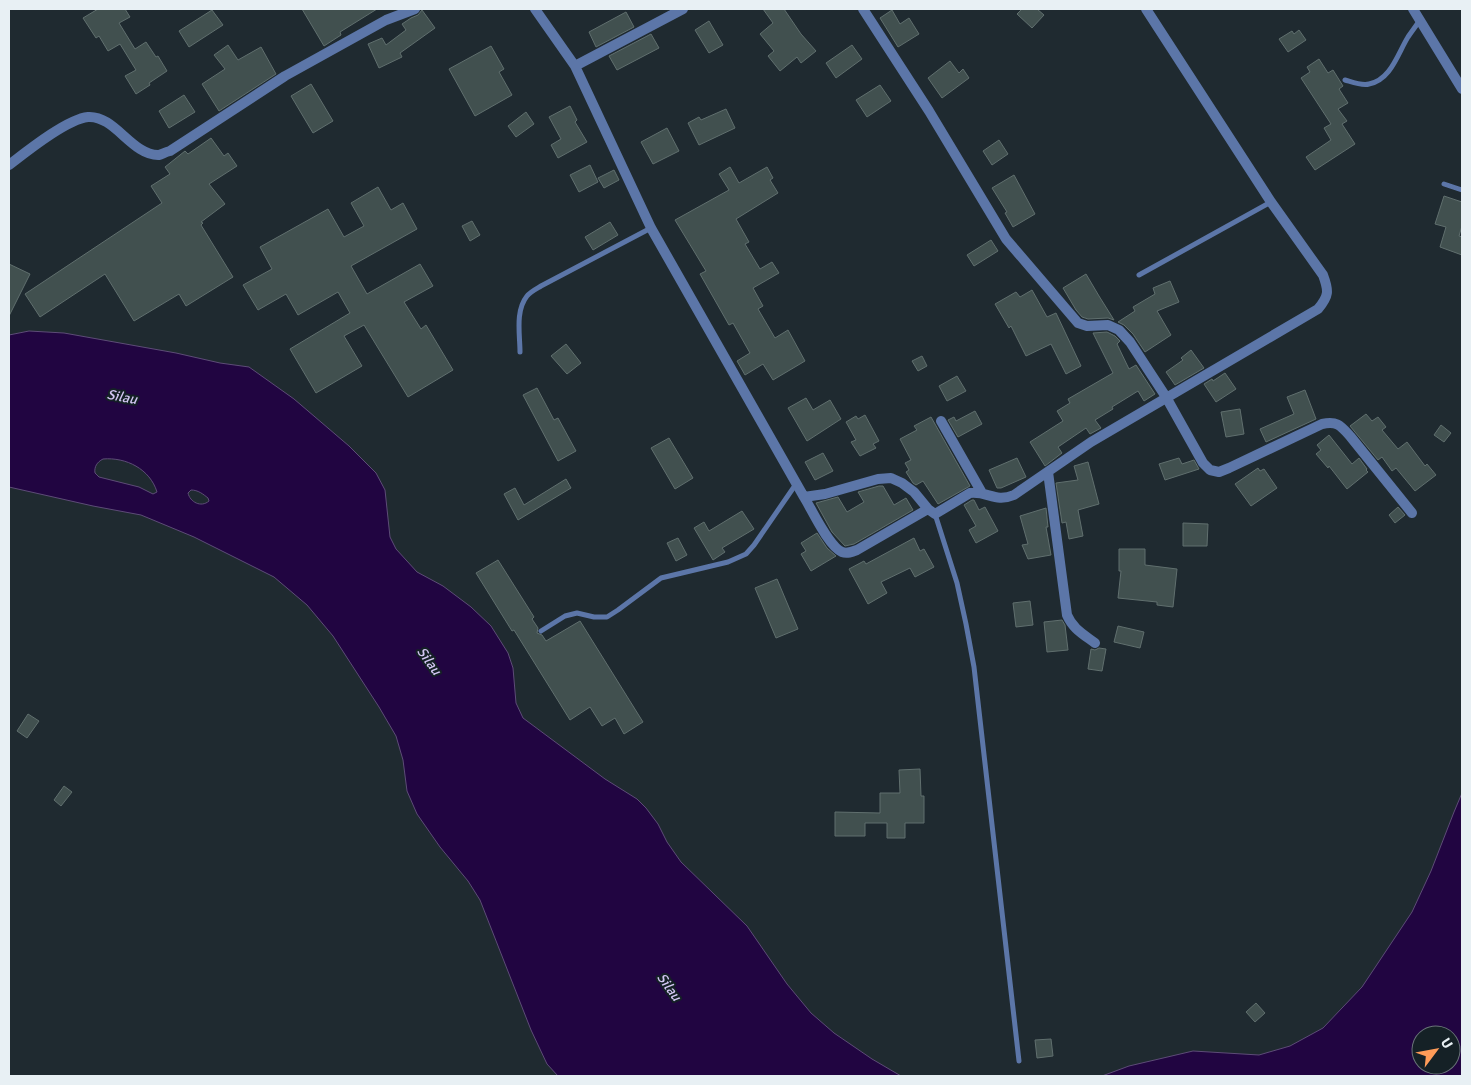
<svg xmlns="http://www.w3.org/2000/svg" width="1471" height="1085" viewBox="0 0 1471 1085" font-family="Signika,sans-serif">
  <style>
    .water { fill: #210541; stroke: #5d4c77; fill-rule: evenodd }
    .building { fill: #41504f; stroke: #606f6e }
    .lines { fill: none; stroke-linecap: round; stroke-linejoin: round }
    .lane { stroke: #5c76a8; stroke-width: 5 }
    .street { stroke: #5c76a8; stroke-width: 10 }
    .labels { text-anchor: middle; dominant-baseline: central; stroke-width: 4; stroke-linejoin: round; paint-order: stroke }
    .water-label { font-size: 14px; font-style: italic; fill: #d2c6f2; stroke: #152126 }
  </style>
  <rect width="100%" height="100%" fill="#1f2a30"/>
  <!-- water -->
  <path class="water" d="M 29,331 L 64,333 L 176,353 L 220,363 L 249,367 L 294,399 L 349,446 L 376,473 L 385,490 L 390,537 L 396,549 L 417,572 L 443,586 L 471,607 L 491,626 L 508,653 L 513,668 L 516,703 L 523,718 L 605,779 L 637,799 L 646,808 L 658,824 L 667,842 L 681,862 L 747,926 L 787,984 L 811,1013 L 834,1033 L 872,1059 L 901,1076 L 558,1076 L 547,1064 L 531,1030 L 480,900 L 468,881 L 440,847 L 417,814 L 407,791 L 403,760 L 396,736 L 379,707 L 333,636 L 307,605 L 274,577 L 194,537 L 141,515 L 93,506 L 9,487 L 9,335 ZM 103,459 C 126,457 150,469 157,492 L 153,494 L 139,487 L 99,477 L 95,473 C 94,467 97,462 103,459 ZM 191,490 C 198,490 203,494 208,498 L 209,501 C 201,508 190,502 188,493 Z
    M 1462,793 L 1462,1076 L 1102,1076 L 1129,1066 L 1193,1051 L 1259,1055 L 1290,1046 L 1323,1028 L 1362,987 L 1412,912 L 1431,871 L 1454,812 ZM 1421,1035 L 1451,1035 L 1451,1065 L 1421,1065 Z"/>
  <!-- building -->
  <path class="building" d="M 98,9 L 125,9 L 130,17 L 119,23 L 135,49 L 146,42 L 156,57 L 158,56 L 167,71 L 149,83 L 150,85 L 136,94 L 125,76 L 136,70 L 120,44 L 108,51 L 99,36 L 96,38 L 83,18 Z
    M 302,9 L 377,9 L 340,32 L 341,35 L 324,46 Z
    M 763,9 L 784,9 L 801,34 L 816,51 L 801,63 L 797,57 L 780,71 L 768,56 L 774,51 L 760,34 L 773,23 Z
    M 1022,9 L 1037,9 L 1044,15 L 1032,28 L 1017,14 Z
    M 212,10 L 223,25 L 189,47 L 179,31 Z
    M 422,10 L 435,28 L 400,53 L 402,57 L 379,68 L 368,44 L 382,38 L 386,45 L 406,30 L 402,24 L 411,18 L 418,15 Z
    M 892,10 L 900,24 L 909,18 L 919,34 L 898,47 L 880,18 Z
    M 626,12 L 634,27 L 596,47 L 589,32 Z
    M 709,21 L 723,45 L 709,53 L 695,30 Z
    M 1299,30 L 1306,40 L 1288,52 L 1279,39 L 1292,31 L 1294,34 Z
    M 651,34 L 659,48 L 617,70 L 609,56 Z
    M 228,45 L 238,60 L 261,47 L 276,74 L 219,111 L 202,84 L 225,69 L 214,55 Z
    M 852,45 L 862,59 L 836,78 L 826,63 Z
    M 491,46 L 504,69 L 499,72 L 512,95 L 475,116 L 449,69 Z
    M 1319,59 L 1328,73 L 1333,70 L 1343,86 L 1339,89 L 1348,103 L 1338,109 L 1347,121 L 1342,124 L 1355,144 L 1315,170 L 1306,157 L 1331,140 L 1324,128 L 1331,124 L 1301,78 L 1310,72 L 1307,67 Z
    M 950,61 L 959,73 L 963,69 L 969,78 L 942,98 L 928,78 Z
    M 311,84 L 333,121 L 313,133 L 291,96 Z
    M 880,85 L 891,101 L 867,117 L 856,100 Z
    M 184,95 L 195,112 L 169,128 L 159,111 Z
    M 570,106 L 577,120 L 575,122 L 587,142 L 558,158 L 551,145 L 561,139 L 549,117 Z
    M 726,109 L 735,128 L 699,145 L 688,123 L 699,117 L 701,120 Z
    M 526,112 L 534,124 L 516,137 L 508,126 Z
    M 667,128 L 679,151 L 653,164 L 641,142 Z
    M 211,138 L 224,156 L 228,153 L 237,166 L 209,184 L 225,204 L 201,222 L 203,223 L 201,225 L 233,277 L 186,306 L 179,294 L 134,321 L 105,274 L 40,317 L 25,294 L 162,203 L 151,186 L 170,174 L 165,167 L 185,151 L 188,154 Z
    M 999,140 L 1008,154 L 992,165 L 983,151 Z
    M 590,165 L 598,182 L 579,192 L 570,175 Z
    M 730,167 L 739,183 L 767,167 L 773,178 L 770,180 L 778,193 L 736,219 L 749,242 L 745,244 L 760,269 L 772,262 L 779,273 L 753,288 L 763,306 L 758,309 L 775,338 L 788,330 L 805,361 L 773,380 L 763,364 L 745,375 L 737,361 L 750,353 L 733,323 L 729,325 L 700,274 L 706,271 L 675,220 L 729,190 L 719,174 Z
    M 614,170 L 619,180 L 604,188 L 598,178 Z
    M 1014,175 L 1035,214 L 1013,227 L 1005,213 L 1007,212 L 992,188 Z
    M 378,187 L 391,210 L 403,203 L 417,229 L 351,266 L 367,294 L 420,264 L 433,286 L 404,302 L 421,329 L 426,325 L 453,370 L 408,397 L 364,325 L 344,336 L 362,366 L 316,393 L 290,349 L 350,313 L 338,292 L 298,315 L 286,294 L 258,310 L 243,285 L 272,269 L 260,247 L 328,209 L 344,237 L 364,226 L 351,203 Z
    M 1444,196 L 1462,202 L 1462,226 L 1459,236 L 1462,237 L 1462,255 L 1440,247 L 1446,227 L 1435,224 Z
    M 472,221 L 480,235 L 470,241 L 462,226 Z
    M 610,222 L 618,235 L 593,250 L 585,237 Z
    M 991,240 L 998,251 L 974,266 L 967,255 Z
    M 9,264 L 30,274 L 9,316 Z
    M 1086,274 L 1099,296 L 1114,320 L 1108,318 L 1088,319 L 1082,317 L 1076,310 L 1063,288 Z
    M 1170,281 L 1179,302 L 1157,311 L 1171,335 L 1145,352 L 1133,334 L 1124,325 L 1118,322 L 1135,311 L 1133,307 L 1155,294 L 1153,288 Z
    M 1032,290 L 1047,317 L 1056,313 L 1081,366 L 1066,374 L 1051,344 L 1026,356 L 1011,326 L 1009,328 L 995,304 L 1016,292 L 1020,297 Z
    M 1107,332 L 1115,336 L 1120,341 L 1117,344 L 1129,369 L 1136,365 L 1155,394 L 1144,401 L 1138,391 L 1112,407 L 1113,409 L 1095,420 L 1101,428 L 1090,434 L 1086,428 L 1058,447 L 1062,453 L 1045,466 L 1030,442 L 1063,421 L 1057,411 L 1070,403 L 1068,399 L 1113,373 L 1093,333 Z
    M 566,344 L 581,363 L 567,374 L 551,356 Z
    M 1191,350 L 1204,368 L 1175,385 L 1166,372 L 1183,360 L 1181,358 Z
    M 922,356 L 927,366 L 918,371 L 912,361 Z
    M 1225,373 L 1236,389 L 1216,402 L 1204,384 L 1212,379 L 1213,381 Z
    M 957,376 L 966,391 L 947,401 L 939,386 Z
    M 537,388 L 554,420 L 558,418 L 576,451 L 558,461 L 523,395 Z
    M 1305,390 L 1316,419 L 1266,442 L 1260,429 L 1294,414 L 1287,397 Z
    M 806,398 L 813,410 L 830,400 L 841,419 L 807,441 L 788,408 Z
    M 1240,409 L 1244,434 L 1226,437 L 1221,412 Z
    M 975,411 L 982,424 L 958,437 L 948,420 L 954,417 L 956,421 Z
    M 1366,414 L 1372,421 L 1378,417 L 1386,427 L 1382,430 L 1398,449 L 1407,442 L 1425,466 L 1427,464 L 1436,475 L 1415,491 L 1396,468 L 1392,471 L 1382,457 L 1378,460 L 1350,426 Z
    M 865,415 L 879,441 L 873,444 L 876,448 L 860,456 L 851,442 L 856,440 L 846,422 L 856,416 L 858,419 Z
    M 931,417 L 970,486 L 938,504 L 923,481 L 916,485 L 913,483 L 906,472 L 909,470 L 905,463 L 911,460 L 900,439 L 917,430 L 914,426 Z
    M 1441,425 L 1451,433 L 1444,442 L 1434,435 Z
    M 1329,435 L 1352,464 L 1359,458 L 1367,469 L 1366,470 L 1368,472 L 1347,489 L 1329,466 L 1328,468 L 1316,454 L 1321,450 L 1317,445 Z
    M 669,438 L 693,478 L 675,489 L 651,448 Z
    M 823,453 L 833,471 L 815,480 L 805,462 Z
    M 1017,458 L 1026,477 L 1001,488 L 997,488 L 989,470 Z
    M 1179,458 L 1182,464 L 1194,460 L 1199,469 L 1165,480 L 1159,464 Z
    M 1088,462 L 1099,504 L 1078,510 L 1083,536 L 1069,539 L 1066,522 L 1062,523 L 1056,483 L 1078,480 L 1074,466 Z
    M 1258,468 L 1260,471 L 1264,469 L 1277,488 L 1251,506 L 1235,484 Z
    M 566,479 L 571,488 L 518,520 L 504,494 L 515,488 L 524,505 Z
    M 879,486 L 883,486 L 894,505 L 906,498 L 913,510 L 854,544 L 845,546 L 832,532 L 816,503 L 838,497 L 847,512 L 864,502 L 858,492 Z
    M 972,500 L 974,500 L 979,510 L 985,507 L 998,531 L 976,543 L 969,530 L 976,526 L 964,505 Z
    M 1398,507 L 1405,515 L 1395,523 L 1389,515 Z
    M 1046,508 L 1048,527 L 1046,527 L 1051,555 L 1028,559 L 1022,545 L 1028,544 L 1020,516 Z
    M 742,511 L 754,529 L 722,548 L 725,552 L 713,560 L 694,528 L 704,522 L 709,531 Z
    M 1183,523 L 1208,524 L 1207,546 L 1183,546 Z
    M 817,533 L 827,548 L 836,556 L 811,571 L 801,554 L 806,551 L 801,543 Z
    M 678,538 L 687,555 L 676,561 L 667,543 Z
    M 914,538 L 920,551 L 924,549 L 934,567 L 915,577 L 910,568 L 881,582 L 887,593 L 868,604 L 849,569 L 864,561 L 866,564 Z
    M 1119,549 L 1145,549 L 1145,565 L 1177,569 L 1173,607 L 1157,605 L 1157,602 L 1118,598 L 1121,571 L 1119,571 Z
    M 498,560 L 534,617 L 532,619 L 538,628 L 537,633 L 542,635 L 546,641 L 580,621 L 643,722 L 624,734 L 615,718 L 602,726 L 590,707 L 570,720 L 514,630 L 512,631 L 476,573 Z
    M 777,579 L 798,629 L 776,638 L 755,588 Z
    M 1030,601 L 1033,625 L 1016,627 L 1013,603 Z
    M 1062,620 L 1065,625 L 1068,650 L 1047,652 L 1044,622 Z
    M 1118,626 L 1144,632 L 1140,648 L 1114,642 Z
    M 1099,648 L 1106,649 L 1102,671 L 1088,669 L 1091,649 L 1095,650 Z
    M 28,714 L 39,721 L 27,738 L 17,731 Z
    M 920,769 L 921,796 L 924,796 L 924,823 L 905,823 L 905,838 L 887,838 L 887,823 L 865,823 L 865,836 L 835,836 L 835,812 L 880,813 L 880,793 L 900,793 L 899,770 Z
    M 64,786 L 72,792 L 61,806 L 54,800 Z
    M 1256,1003 L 1265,1013 L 1255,1022 L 1246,1012 Z
    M 1051,1039 L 1053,1056 L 1037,1058 L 1035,1040 Z"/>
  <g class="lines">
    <!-- lane -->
    <path class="lane" d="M 1345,80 C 1352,82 1362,86 1369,84 C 1391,80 1398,53 1408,37 C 1412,31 1416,26 1420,20
      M 1444,184 L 1462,190
      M 1139,275 L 1271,202
      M 520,352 C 520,335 515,311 527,296 C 530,292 536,289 541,286 L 651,228
      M 935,514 L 957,583 L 966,624 L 974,667 L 1019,1061
      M 541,631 L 565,616 L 577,613 L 594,617 L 607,617 L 618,610 L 661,578 L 728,562 L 746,554 L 754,545 L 796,484"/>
    <!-- street -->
    <path class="street" d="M 535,9 L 575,66 L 651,228 L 804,497 L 825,494 L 878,479 L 891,478 L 902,483 L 914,492 L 928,509 L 935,514 L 970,493 C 988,491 995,503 1014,495 L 1091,442 L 1318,309 C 1329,296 1329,291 1323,275 L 1271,202 L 1146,9
      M 863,9 L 929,111 L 1006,239 L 1078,323 L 1087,326 L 1108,325 L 1119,330 L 1130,342 L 1166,397 L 1203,463 L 1210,470 L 1219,472 L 1229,468 L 1322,424 C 1337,421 1340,425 1350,436 L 1412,513
      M 1413,9 L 1462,89
      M 575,66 L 683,9
      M 9,165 C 26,152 67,119 88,117 C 115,115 132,156 159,155 C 162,154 166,152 170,151 L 285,76 L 386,20 L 415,9
      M 941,421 L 982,493
      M 1048,472 L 1067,615 C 1073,629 1083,634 1095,643
      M 804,497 C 812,510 829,547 842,552 C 847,554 852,552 857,550 L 928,509"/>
  </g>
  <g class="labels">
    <!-- water labels -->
    <g class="water-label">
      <text transform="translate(122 397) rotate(11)">Silau</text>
      <text transform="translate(429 661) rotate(54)">Silau</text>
      <text transform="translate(669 987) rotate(54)">Silau</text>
    </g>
  </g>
  <!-- border -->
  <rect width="1471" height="1085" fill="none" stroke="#e8f0f4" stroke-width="20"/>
  <!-- north arrow -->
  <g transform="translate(1436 1050) rotate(58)"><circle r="24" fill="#152126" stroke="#697478"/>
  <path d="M0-4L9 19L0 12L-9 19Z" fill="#fe9b58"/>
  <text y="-8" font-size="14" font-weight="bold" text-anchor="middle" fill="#e8f0f4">U</text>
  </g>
</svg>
